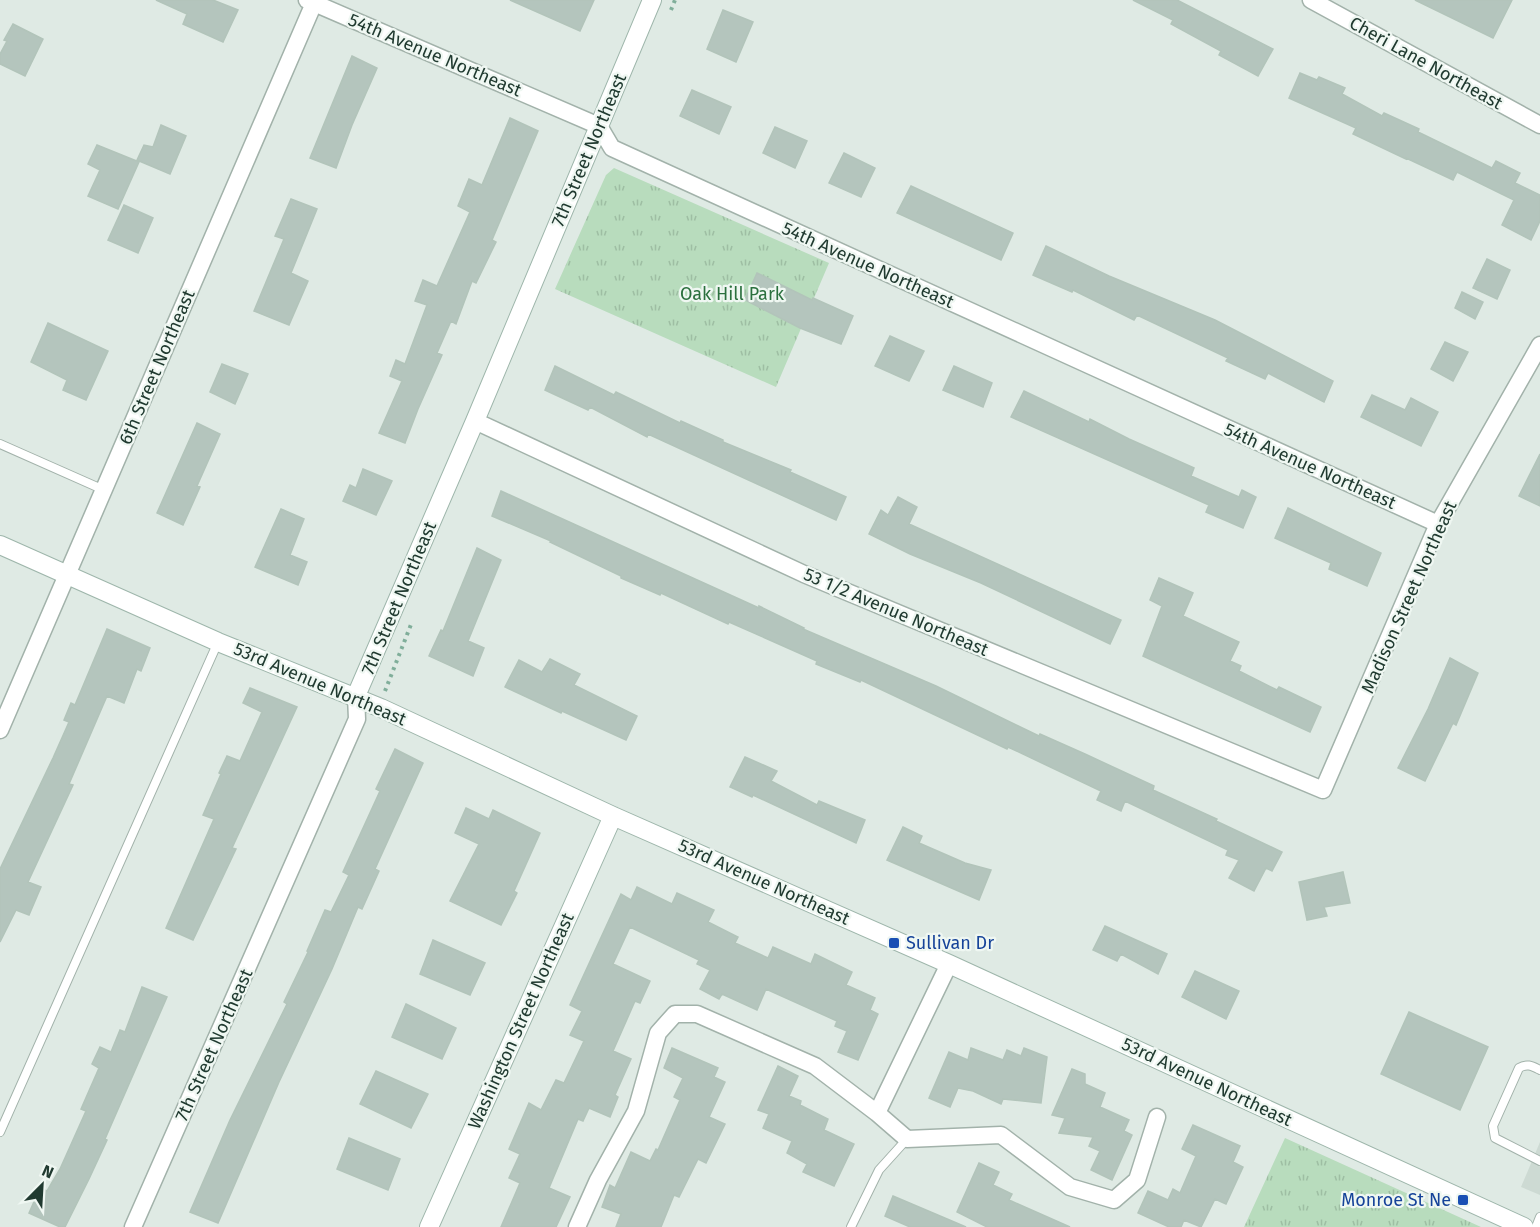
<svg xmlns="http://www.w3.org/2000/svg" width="1540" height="1227" viewBox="0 0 1540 1227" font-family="'Fira Sans',sans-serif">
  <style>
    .built { fill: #cddad3 }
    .grass { fill: url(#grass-tufts) }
    .building { fill: #b4c5bd; stroke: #b2c4ba; stroke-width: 1.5 }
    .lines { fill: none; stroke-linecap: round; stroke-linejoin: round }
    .lane-casing { stroke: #a2b2aa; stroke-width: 10 }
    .street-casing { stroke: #a2b2aa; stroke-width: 19 }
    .secondary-casing { stroke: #9eb6ab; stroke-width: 20 }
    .path { stroke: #80ae9a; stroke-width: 4; stroke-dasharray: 3 4.5; stroke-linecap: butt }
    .lane { stroke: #fff; stroke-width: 8 }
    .street { stroke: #fff; stroke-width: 16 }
    .secondary { stroke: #fff; stroke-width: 18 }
    .transit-dot { fill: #1a4fb4; stroke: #eff7f2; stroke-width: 2 }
    .labels { text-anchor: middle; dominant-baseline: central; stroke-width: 4.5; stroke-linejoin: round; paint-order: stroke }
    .street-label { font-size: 18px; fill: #203a30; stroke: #eff7f2 }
    .park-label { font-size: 18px; fill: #2b703e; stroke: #eff7f2 }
    .transit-label { font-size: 18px; fill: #164399; stroke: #eff7f2; text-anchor: start }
  </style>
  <defs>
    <pattern id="grass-tufts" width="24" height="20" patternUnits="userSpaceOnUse" patternTransform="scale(1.5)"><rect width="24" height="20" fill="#b8dcbd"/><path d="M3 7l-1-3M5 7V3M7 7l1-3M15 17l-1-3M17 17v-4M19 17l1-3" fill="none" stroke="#9ebea3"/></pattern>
  </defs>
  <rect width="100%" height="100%" fill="#dfeae4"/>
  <!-- built -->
  <path class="built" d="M 1540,1142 L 1540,1195 L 1521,1187 Z"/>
  <!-- grass -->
  <path class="grass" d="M 614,168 L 829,263 L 776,387 L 555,289 L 606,175 Z
    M 1285,1138 L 1307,1148 L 1481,1227 L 1244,1227 Z"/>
  <!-- building -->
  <path class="building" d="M 156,0 L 213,0 L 238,10 L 223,42 L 183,24 L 187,14 Z
    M 510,0 L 594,0 L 580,31 Z
    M 1133,0 L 1177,0 L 1273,49 L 1258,76 L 1219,55 L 1221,51 L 1171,24 L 1173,20 Z
    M 1415,0 L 1512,0 L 1493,38 Z
    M 723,10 L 753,22 L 736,62 L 707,49 Z
    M 13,24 L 43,39 L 25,76 L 0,64 L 0,54 L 7,41 L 4,40 Z
    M 352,56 L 377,68 L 352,125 L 336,168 L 310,158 Z
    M 1300,73 L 1317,80 L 1319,77 L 1345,88 L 1342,94 L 1382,116 L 1384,113 L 1419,129 L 1418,132 L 1492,168 L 1496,161 L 1520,173 L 1515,183 L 1540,195 L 1540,221 L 1531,240 L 1502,225 L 1514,200 L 1457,172 L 1453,180 L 1406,158 L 1406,159 L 1353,134 L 1356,128 L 1289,98 Z
    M 692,90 L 731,107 L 719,134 L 680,116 Z
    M 510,118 L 538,131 L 492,240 L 496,242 L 476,283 L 472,281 L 456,324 L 451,321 L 437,353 L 442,355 L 418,409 L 405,443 L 379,433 L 402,381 L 390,376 L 396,360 L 405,364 L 427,305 L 415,301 L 423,280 L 437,286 L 470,212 L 458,206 L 469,179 L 482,185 Z
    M 161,125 L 186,136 L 170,174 L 137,160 L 144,145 L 153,147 Z
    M 775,127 L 807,141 L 795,168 L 763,153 Z
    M 97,145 L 139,162 L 118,209 L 88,196 L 100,170 L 88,164 Z
    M 844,153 L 875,168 L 861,197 L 829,183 Z
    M 911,186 L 1013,233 L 1001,260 L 897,213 Z
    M 291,199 L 317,209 L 291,273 L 308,281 L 289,325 L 254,311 L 284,239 L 275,236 Z
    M 124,205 L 153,218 L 138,253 L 108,240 Z
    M 1046,246 L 1109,276 L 1215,320 L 1333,381 L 1324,402 L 1268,373 L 1265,379 L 1226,361 L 1228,358 L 1137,315 L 1134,320 L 1073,290 L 1072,292 L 1033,275 Z
    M 1487,259 L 1510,270 L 1497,299 L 1473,288 Z
    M 757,273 L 812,300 L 813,298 L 853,316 L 841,344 L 800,328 L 745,300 Z
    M 1462,292 L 1483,302 L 1475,319 L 1455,308 Z
    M 48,323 L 108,351 L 86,400 L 63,390 L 67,380 L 31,362 Z
    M 890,336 L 924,351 L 909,381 L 875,366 Z
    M 1445,342 L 1468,352 L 1453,381 L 1431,369 Z
    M 222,364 L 248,374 L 235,404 L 210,392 Z
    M 555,366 L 614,395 L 616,392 L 680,423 L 681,421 L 723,440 L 723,442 L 791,470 L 790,472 L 846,497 L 836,520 L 648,434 L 647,437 L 590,407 L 588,410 L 545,390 Z
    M 954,366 L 992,383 L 983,407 L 943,390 Z
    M 1024,391 L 1089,422 L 1090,419 L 1129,439 L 1194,468 L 1191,476 L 1239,497 L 1242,490 L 1256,497 L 1243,528 L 1206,512 L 1209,505 L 1011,417 Z
    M 1372,395 L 1405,410 L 1411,398 L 1438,412 L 1421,446 L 1361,417 Z
    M 197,423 L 220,434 L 197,486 L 200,487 L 183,525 L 157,513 Z
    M 1540,454 L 1540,506 L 1519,496 Z
    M 363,469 L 392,481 L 376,515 L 343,501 L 350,485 L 356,488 Z
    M 501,491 L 759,608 L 759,606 L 804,628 L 803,629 L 936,686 L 1039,736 L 1040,734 L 1085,754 L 1154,786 L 1153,790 L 1217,819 L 1216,821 L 1282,852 L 1272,871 L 1266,868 L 1254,891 L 1229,878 L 1239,860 L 1226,855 L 1228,850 L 1125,801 L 1121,811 L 1097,800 L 1101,791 L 1008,747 L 1007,749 L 861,680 L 860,682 L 816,664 L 817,661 L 729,622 L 728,624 L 661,593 L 660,595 L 621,578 L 621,576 L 550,542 L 551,541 L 492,516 Z
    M 898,497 L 917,507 L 909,524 L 1121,620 L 1110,644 L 981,583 L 910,554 L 869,534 L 881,510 L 888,515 Z
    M 1288,508 L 1381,553 L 1367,586 L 1329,569 L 1331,563 L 1275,538 Z
    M 281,509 L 304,519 L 290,555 L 307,562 L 298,585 L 255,567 Z
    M 477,548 L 501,560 L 468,641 L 484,648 L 473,676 L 429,656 L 441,630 L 443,631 Z
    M 1159,578 L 1193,593 L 1183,616 L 1239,642 L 1230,661 L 1241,666 L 1239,671 L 1277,690 L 1279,687 L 1321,707 L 1310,732 L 1143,656 L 1162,606 L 1150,600 Z
    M 107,629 L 150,648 L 141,671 L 137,669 L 124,703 L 107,696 L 69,784 L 73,785 L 28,882 L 41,887 L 29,915 L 16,910 L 0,942 L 0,869 L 53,758 L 69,722 L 64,720 L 71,703 L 75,705 Z
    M 1450,658 L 1478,673 L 1456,725 L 1453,723 L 1425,781 L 1398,768 L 1428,709 Z
    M 550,659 L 580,674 L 574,685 L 637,716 L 626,740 L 562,711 L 561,713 L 505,687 L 519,660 L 542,672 Z
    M 250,688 L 297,707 L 232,848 L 236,849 L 193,940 L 166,928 L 214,819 L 203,815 L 221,774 L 219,773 L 227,756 L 240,761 L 262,712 L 243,703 Z
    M 395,749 L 423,763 L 375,869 L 379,871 L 362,909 L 358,907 L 332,969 L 279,1082 L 218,1223 L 190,1212 L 230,1120 L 287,1004 L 284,1002 L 308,952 L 307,951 L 325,910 L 331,912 L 349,875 L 343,872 L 380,791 L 376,789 Z
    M 745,757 L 777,771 L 771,781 L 817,805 L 819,801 L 865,820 L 856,843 L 753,795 L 752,797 L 730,787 Z
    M 466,808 L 489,819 L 493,810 L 540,833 L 514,891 L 517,893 L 501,925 L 450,901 L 479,844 L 455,833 Z
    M 903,827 L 922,836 L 919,843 L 965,863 L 991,870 L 979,900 L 887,860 Z
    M 1343,872 L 1350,903 L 1324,907 L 1327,916 L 1307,920 L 1299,882 Z
    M 637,887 L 672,904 L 677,893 L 714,910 L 708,922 L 738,937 L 735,943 L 768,958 L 773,947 L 811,964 L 815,954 L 852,972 L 846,985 L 875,998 L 870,1010 L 878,1014 L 858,1060 L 838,1052 L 847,1031 L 835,1026 L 837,1021 L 766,989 L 757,1010 L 722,994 L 719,999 L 700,989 L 710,970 L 697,964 L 699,960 L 630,927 L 613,964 L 650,981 L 640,1003 L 635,1001 L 613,1051 L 631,1059 L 615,1095 L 618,1097 L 610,1117 L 589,1108 L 583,1121 L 578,1119 L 549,1188 L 570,1197 L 556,1227 L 501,1227 L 520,1183 L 509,1178 L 520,1154 L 509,1149 L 529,1103 L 541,1110 L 556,1080 L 564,1083 L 584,1041 L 570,1035 L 582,1011 L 570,1005 L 621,894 L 631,900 Z
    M 1105,926 L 1167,954 L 1158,974 L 1121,954 L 1117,961 L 1093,950 Z
    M 433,940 L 485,963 L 470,995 L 420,974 Z
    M 1195,971 L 1239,991 L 1226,1019 L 1182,997 Z
    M 142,987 L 167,997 L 105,1139 L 107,1140 L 89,1179 L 65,1227 L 60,1227 L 29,1213 L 40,1188 L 47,1191 L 60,1169 L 86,1111 L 81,1109 L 99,1068 L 92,1064 L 100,1047 L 111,1052 L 120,1030 L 125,1032 Z
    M 406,1004 L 456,1028 L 442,1059 L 392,1037 Z
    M 1409,1012 L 1488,1047 L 1460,1110 L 1381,1074 Z
    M 672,1048 L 718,1068 L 714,1077 L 725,1082 L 709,1117 L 725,1124 L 706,1163 L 698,1159 L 679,1197 L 674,1195 L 661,1227 L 616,1227 L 621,1214 L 602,1207 L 610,1185 L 615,1188 L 631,1152 L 650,1161 L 656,1149 L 658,1150 L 680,1100 L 674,1097 L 683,1078 L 664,1068 Z
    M 971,1048 L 1003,1060 L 1007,1050 L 1021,1056 L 1024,1048 L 1047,1057 L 1041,1103 L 1003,1099 L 1001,1104 L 973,1091 L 958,1088 L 950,1107 L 929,1098 L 949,1052 L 968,1060 Z
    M 778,1066 L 798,1076 L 789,1096 L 801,1101 L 800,1105 L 828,1119 L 824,1130 L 854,1144 L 834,1186 L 803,1172 L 807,1164 L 787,1153 L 792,1141 L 763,1128 L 769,1114 L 758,1110 Z
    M 1072,1069 L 1085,1074 L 1085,1084 L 1105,1093 L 1100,1107 L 1129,1120 L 1124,1131 L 1132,1135 L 1112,1180 L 1091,1170 L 1100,1151 L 1089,1146 L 1093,1137 L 1059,1133 L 1065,1118 L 1052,1115 Z
    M 376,1071 L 428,1094 L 411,1128 L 360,1104 Z
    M 1193,1125 L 1240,1146 L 1233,1162 L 1243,1167 L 1226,1204 L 1215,1199 L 1201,1227 L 1184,1220 L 1181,1227 L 1169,1227 L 1138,1213 L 1148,1191 L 1168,1200 L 1173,1189 L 1180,1193 L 1196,1156 L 1182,1149 Z
    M 349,1138 L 400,1159 L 388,1190 L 337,1169 Z
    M 979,1163 L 999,1172 L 993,1185 L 1012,1194 L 1009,1200 L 1070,1227 L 987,1227 L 957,1212 Z
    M 893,1196 L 966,1227 L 910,1227 L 885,1216 Z"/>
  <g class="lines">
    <!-- lane casing -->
    <g class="lane-casing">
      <path id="lane" d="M 0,444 L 104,490
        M 1540,1070 C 1532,1066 1527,1063 1519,1068 L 1493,1126 L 1495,1138 L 1540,1161
        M 0,1132 L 218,642
        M 851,1227 L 879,1170 L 907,1139
        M 1536,1227 L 1540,1217"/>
    </g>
    <!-- street casing -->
    <g class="street-casing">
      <path id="street" d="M 307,0 L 599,126 L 612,148 L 1438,524
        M 1311,0 L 1540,125
        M 475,421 L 804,574 L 1323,790 L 1438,524 L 1540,345
        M 0,730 L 314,3
        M 877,1113 L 949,964
        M 133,1227 L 357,719 L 356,696
        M 577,1227 L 598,1180 L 636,1111 L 658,1033 L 675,1014 L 697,1014 L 815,1066 L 877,1113 L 907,1139 L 1001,1135 L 1070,1187 L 1114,1200 L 1137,1180 L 1157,1117"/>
    </g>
    <!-- secondary casing -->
    <g class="secondary-casing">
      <path id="secondary" d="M 0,545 L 218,642 L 381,708 L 613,816 L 949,964 L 1524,1227
        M 356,696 L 475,421 L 652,0
        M 429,1227 L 613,816"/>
    </g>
    <!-- path -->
    <path class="path" d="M 671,10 L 675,0
      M 385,691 L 412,622"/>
    <!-- lane -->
    <use href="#lane" class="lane"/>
    <!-- street -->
    <use href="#street" class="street"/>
    <!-- secondary -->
    <use href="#secondary" class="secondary"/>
  </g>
  <!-- markers -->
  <g class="transit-dot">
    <rect x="888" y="937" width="12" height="12" rx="3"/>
    <rect x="1457" y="1194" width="12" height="12" rx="3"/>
  </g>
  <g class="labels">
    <!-- street labels -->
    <g class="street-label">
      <text transform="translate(435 55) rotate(23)">54th Avenue Northeast</text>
      <text transform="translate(1426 63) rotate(29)">Cheri Lane Northeast</text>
      <text transform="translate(589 150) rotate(-67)">7th Street Northeast</text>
      <text transform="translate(868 265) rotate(24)">54th Avenue Northeast</text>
      <text transform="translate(157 367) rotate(-67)">6th Street Northeast</text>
      <text transform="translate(1310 466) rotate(24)">54th Avenue Northeast</text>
      <text transform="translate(1409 597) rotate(-66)">Madison Street Northeast</text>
      <text transform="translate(399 598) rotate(-67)">7th Street Northeast</text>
      <text transform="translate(896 612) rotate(23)">53 1/2 Avenue Northeast</text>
      <text transform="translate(320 684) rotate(23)">53rd Avenue Northeast</text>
      <text transform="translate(764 882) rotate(24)">53rd Avenue Northeast</text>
      <text transform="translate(521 1021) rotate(-66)">Washington Street Northeast</text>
      <text transform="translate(214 1045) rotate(-66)">7th Street Northeast</text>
      <text transform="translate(1207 1082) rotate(25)">53rd Avenue Northeast</text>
    </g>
    <!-- park labels -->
    <g class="park-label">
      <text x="732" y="294">Oak Hill Park</text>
    </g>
    <!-- transit labels -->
    <g class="transit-label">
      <text x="906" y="943">Sullivan Dr</text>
      <text x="1451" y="1200" text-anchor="end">Monroe St Ne</text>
    </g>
  </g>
  <!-- north arrow -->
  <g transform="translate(42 1185) rotate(24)" stroke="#eff7f2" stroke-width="4.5" paint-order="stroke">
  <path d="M0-4.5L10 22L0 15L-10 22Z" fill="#203a30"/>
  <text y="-9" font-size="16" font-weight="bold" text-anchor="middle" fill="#203a30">N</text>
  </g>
</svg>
